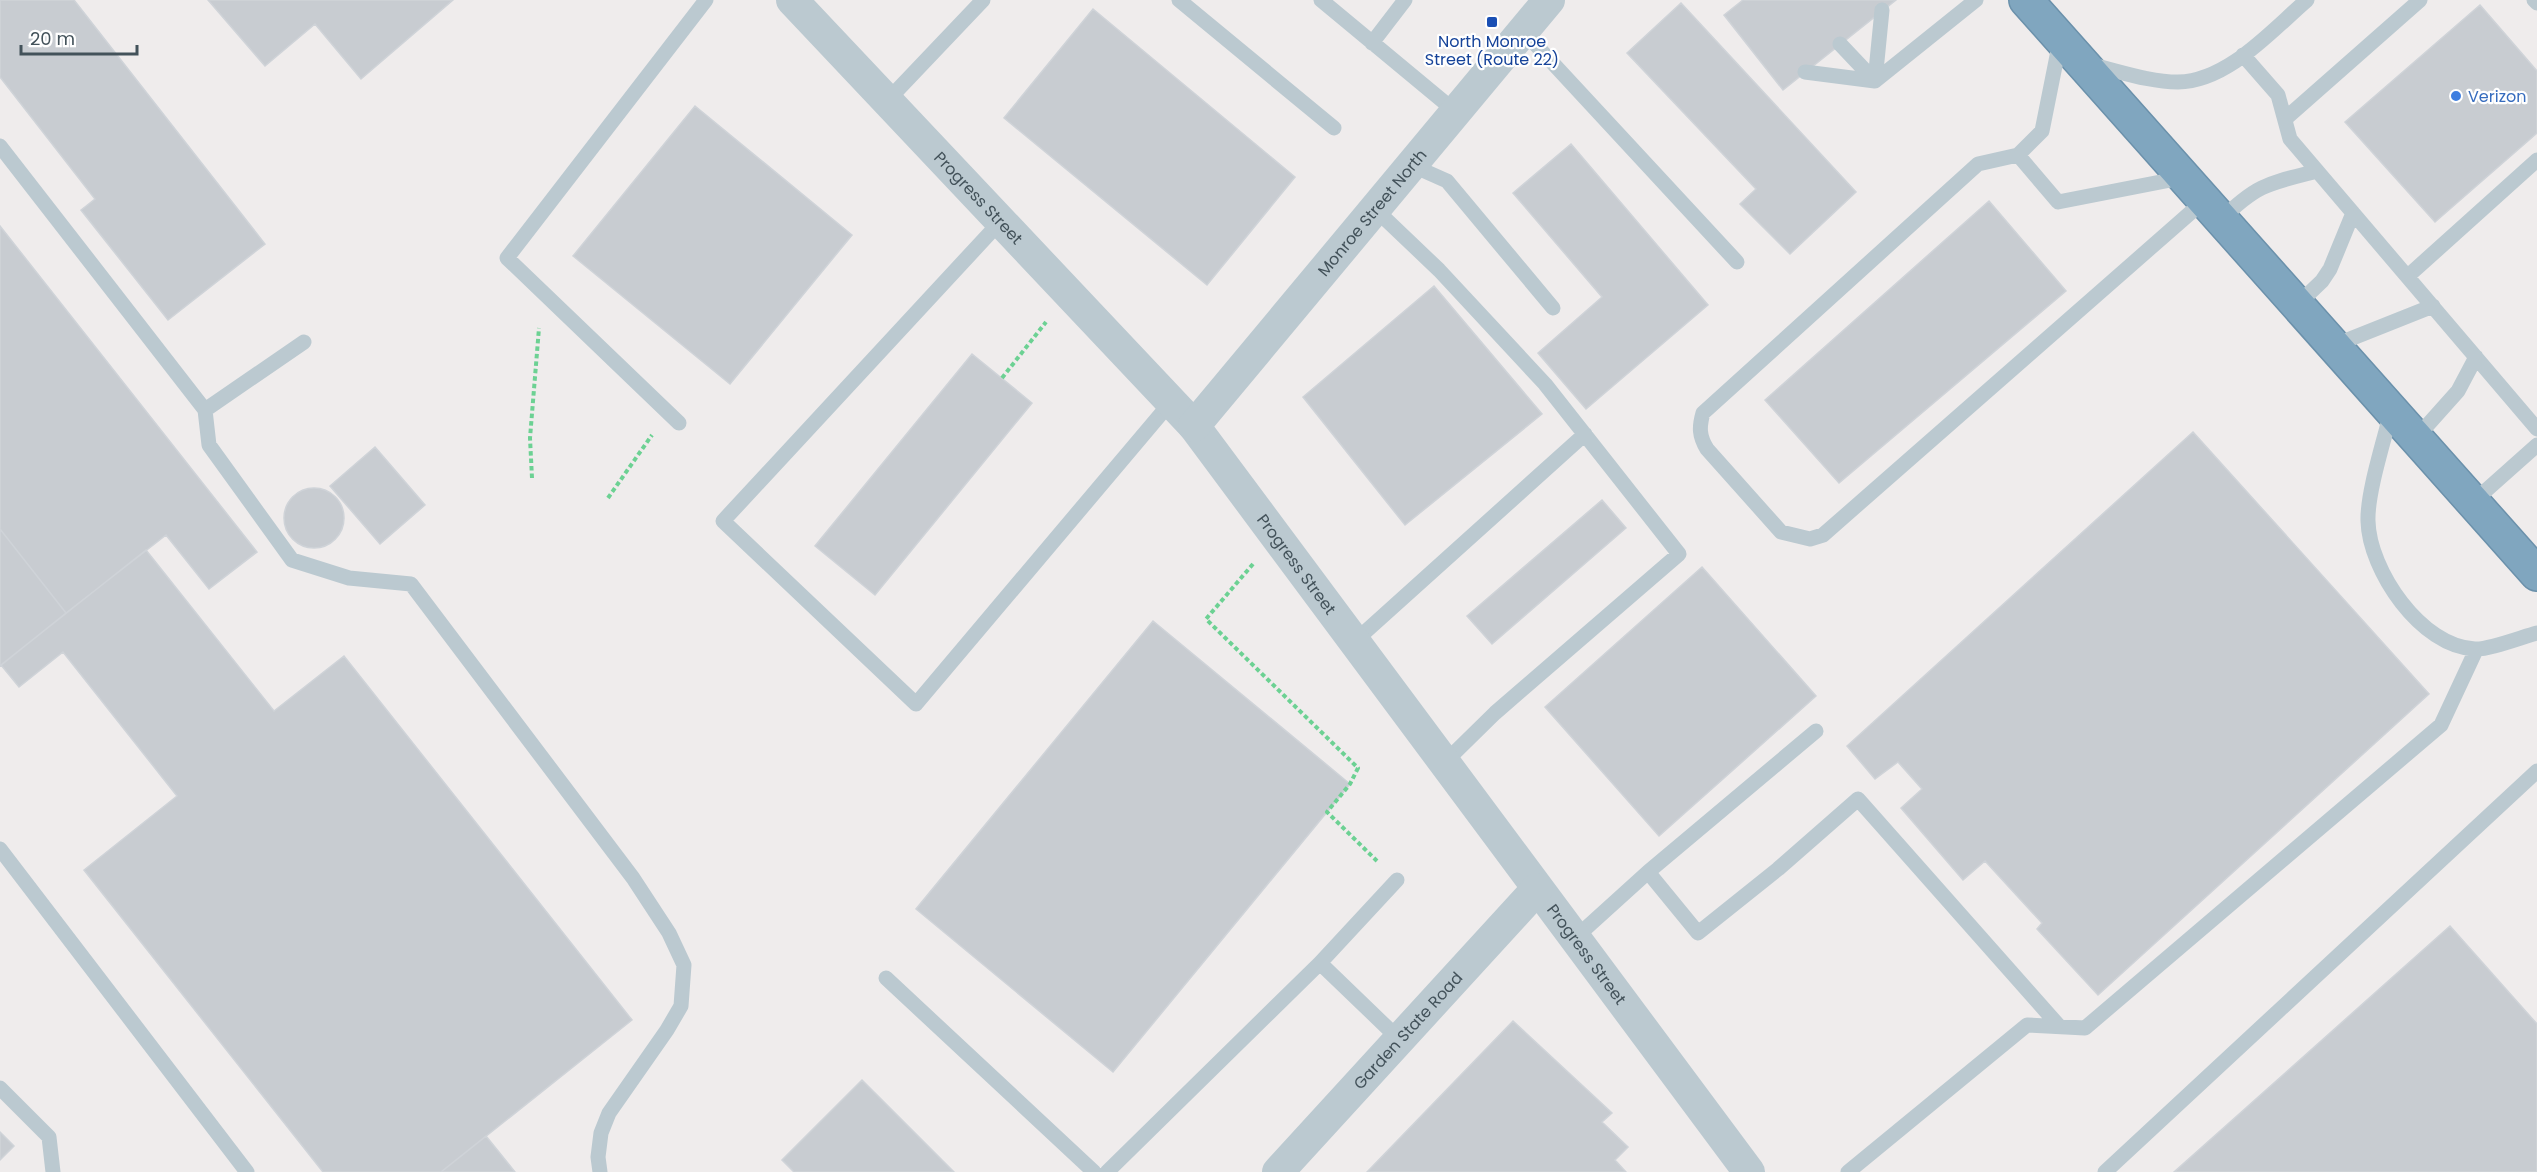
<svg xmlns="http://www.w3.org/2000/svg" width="2537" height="1172" viewBox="0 0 2537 1172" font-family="Poppins,sans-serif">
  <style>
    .building { fill: #c8ccd1; stroke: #cfd3d8; stroke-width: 1.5 }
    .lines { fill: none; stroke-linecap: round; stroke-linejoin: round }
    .highway-casing { stroke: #6b91ab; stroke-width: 36 }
    .path { stroke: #6cd193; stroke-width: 4; stroke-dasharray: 4.5 3; stroke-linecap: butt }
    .lane { stroke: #bbc9d0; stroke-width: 15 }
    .street { stroke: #bbc9d0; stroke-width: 32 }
    .highway { stroke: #80a6bf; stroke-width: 33 }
    .transit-dot { fill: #1a4fb4; stroke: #fff; stroke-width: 2 }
    .shop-dot { fill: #3f7fe0; stroke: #fff; stroke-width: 2 }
    .labels { text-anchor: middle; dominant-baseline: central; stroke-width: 4.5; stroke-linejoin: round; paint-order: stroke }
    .transit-label { font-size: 16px; fill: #164399; stroke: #fff }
    .shop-label { font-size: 16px; fill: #366cbe; stroke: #fff; text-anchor: start }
    .street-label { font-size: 16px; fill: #43525a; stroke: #fff }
  </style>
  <rect width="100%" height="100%" fill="#efecec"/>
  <!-- building -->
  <path class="building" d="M 0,0 L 74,0 L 265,244 L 168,320 L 81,210 L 95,199 L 0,77 Z
    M 208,0 L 453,0 L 361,79 L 315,24 L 265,66 Z
    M 1743,0 L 1896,0 L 1783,90 L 1724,15 Z
    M 1681,3 L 1856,192 L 1790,254 L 1740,204 L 1756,189 L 1627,53 Z
    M 2480,5 L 2537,71 L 2537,133 L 2435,222 L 2345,122 Z
    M 1093,9 L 1295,177 L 1207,285 L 1004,118 Z
    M 695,106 L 852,235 L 730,384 L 573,256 Z
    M 1571,144 L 1708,305 L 1586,409 L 1538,353 L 1602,297 L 1513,193 Z
    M 1989,201 L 2066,291 L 1839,483 L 1765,400 Z
    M 0,226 L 257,552 L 209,589 L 166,535 L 66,613 L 0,529 Z
    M 1434,286 L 1542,414 L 1405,525 L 1303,397 Z
    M 972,354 L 1032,403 L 875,595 L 815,546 Z
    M 2193,432 L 2429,694 L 2098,995 L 2037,929 L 2042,923 L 1985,861 L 1963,880 L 1901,808 L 1922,789 L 1898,762 L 1875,779 L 1847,746 Z
    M 375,447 L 425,505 L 380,544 L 330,486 Z
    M284 518a30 30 0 1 1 60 0a30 30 0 1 1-60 0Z
    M 1602,500 L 1626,528 L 1492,644 L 1467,616 Z
    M 0,529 L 66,613 L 0,666 Z
    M 146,550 L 274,711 L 344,656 L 632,1020 L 441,1172 L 323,1172 L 84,870 L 177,796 L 63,652 L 19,687 L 1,665 Z
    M 1702,567 L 1816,696 L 1659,836 L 1545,707 Z
    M 1153,621 L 1350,784 L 1113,1072 L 916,909 Z
    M 2450,926 L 2537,1024 L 2537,1172 L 2174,1172 Z
    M 1513,1021 L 1612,1113 L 1602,1122 L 1628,1147 L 1615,1160 L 1626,1172 L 1367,1172 Z
    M 862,1080 L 954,1172 L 794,1172 L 782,1160 Z
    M 0,1132 L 14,1146 L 0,1160 Z
    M 486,1136 L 515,1172 L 441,1172 Z"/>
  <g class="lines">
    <!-- highway casing -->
    <g class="highway-casing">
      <path id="highway" d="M 2026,0 L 2537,574"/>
    </g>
    <!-- path -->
    <path class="path" d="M 1002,378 L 1046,322
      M 532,478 L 530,438 L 539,328
      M 608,498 L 652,435
      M 1253,564 L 1206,619 L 1358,768 L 1350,784 L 1327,812 L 1377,861"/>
    <!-- lane -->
    <path class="lane" d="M 1179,0 L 1334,128
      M 1321,0 L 1456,112
      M 2534,0 L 2537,3
      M 1523,31 L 1737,262
      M 2060,41 L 2042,131 L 2018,155 L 1978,164 L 1703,413 C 1699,427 1699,436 1707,449 L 1781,532 L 1810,539 L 1823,535 L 2205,200
      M 1372,43 L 1405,0
      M 1840,44 L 1875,81 L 1882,10
      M 2243,55 L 2278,95 L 2290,139 L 2537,429
      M 2092,65 C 2119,71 2149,82 2178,82 C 2228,81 2271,31 2307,0
      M 1805,72 L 1875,81 L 1976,0
      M 887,101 L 983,0
      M 2285,119 L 2420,0
      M 0,146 L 205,410 L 209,445 L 292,560 L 349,578 L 411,584 L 633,878 L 669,933 L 684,965 L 681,1006 L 667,1030 L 609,1113 L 601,1133 L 598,1157 L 600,1172
      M 2018,155 L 2058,202 L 2186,177
      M 1411,165 L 1447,181 L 1553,308
      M 1375,209 L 1439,270 L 1545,384 L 1679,554 L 1495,713 L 1444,763
      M 2222,219 C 2257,184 2270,183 2317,171
      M 1001,221 L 723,521 L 916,704 L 1171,402
      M 2408,276 L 2537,160
      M 2298,304 L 2322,281 L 2330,269 L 2353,213
      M 2335,345 L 2433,306
      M 205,410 L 304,342
      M 2391,412 C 2384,441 2367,493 2368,521 C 2369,570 2421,647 2475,649 C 2488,650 2522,637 2537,633
      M 679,423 L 507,258 L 706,0
      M 2416,438 L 2458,391 L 2476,357
      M 2473,502 L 2537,445
      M 1354,642 L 1585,434
      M 0,849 L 247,1172
      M 1648,872 L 1698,933 L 1778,869 L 1858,799 L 2059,1026
      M 1574,939 L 1648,872 L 1816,731
      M 1320,963 L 1397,880
      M 886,978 L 1094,1172
      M 0,1088 L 49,1137 L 53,1172
      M 1107,1172 L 1320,963 L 1400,1040
      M 1848,1172 L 2027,1025 L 2085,1028 L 2441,725 L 2476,650
      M 2105,1172 L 2537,771"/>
    <!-- street -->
    <g class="street">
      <path id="s1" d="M 792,0 L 1194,426 L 1749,1172"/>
      <path id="s2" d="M 1194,426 L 1549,0"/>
      <path id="s3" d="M 1278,1172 L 1537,889"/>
    </g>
    <!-- highway -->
    <use href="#highway" class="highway"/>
  </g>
  <!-- markers -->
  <rect class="transit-dot" x="1486" y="16" width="12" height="12" rx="3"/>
  <circle class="shop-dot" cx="2456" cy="96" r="6"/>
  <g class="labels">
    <!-- transit labels -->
    <g class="transit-label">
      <text x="1492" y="41">North Monroe<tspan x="1492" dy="18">Street (Route 22)</tspan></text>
    </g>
    <!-- shop labels -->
    <g class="shop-label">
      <text x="2468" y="96">Verizon</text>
    </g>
    <!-- street labels -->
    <g class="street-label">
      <text stroke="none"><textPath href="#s1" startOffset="272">Progress Street</textPath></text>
      <text stroke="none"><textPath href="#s2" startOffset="278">Monroe Street North</textPath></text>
      <text stroke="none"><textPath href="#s1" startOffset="758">Progress Street</textPath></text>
      <text stroke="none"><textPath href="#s1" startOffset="1244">Progress Street</textPath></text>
      <text stroke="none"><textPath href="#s3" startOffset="192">Garden State Road</textPath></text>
    </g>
  </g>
  <!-- scale -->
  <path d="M21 45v9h116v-9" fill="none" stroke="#43525a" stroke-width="3"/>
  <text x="30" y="45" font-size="18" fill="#43525a" stroke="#ffffff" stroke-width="4.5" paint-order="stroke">20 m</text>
</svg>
